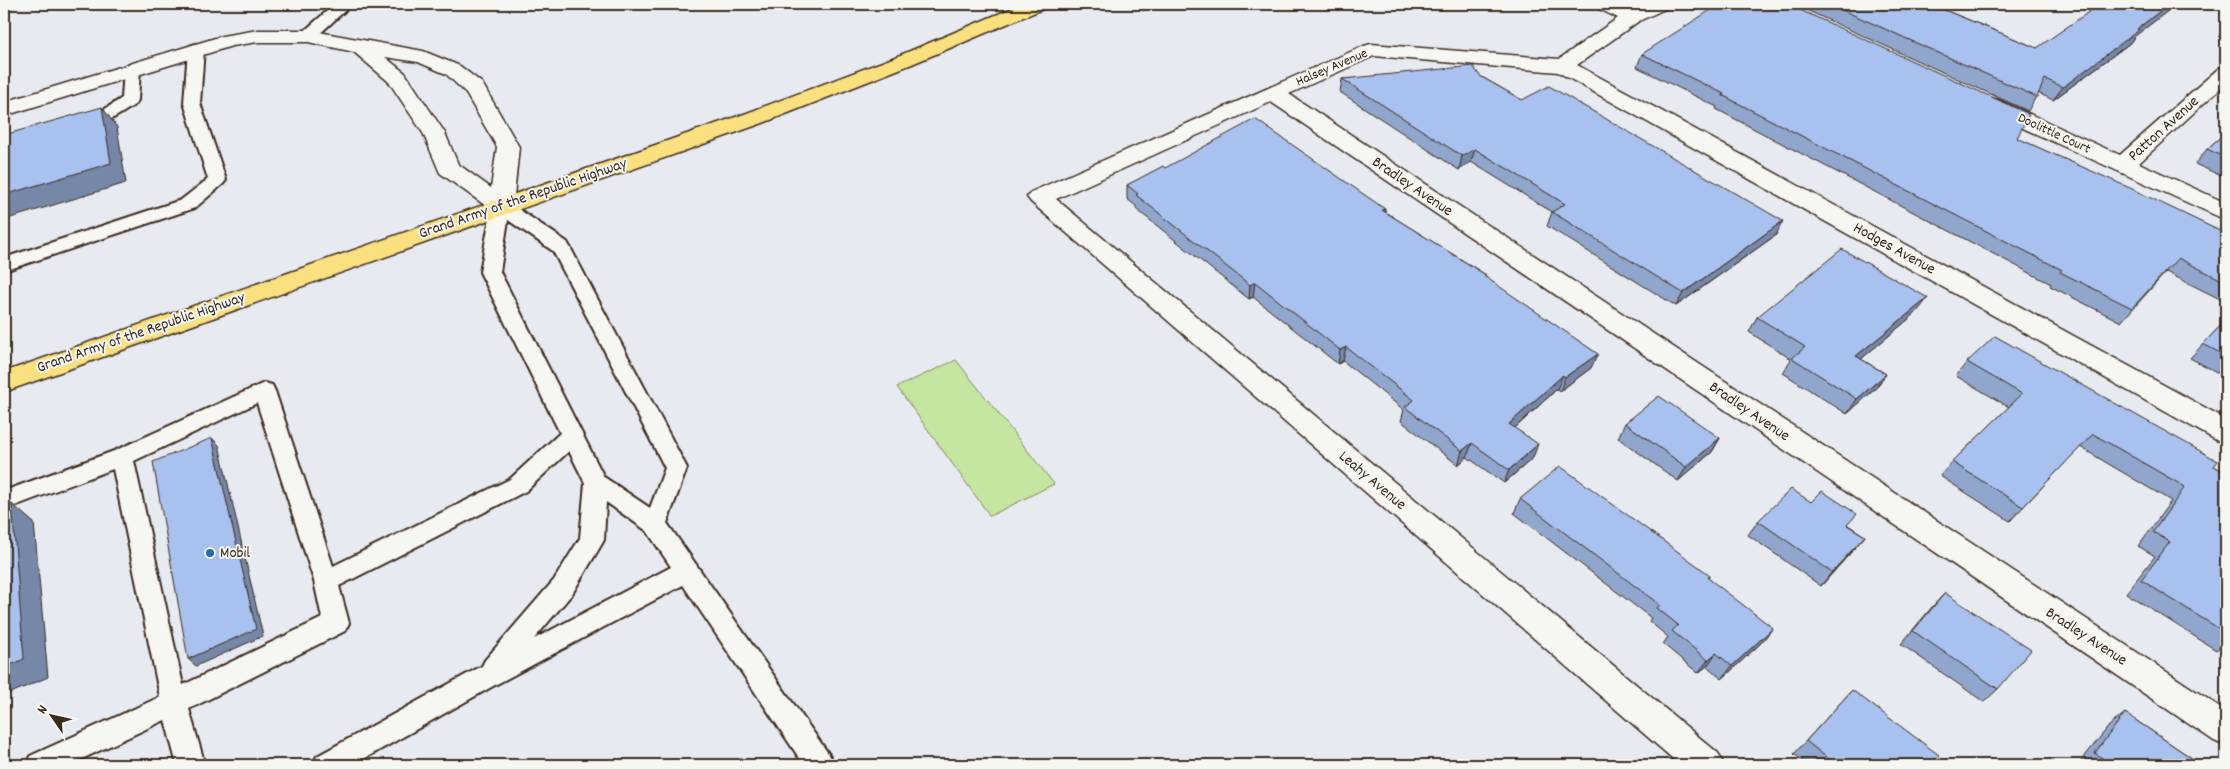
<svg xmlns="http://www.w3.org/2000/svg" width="2230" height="769" viewBox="0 0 2230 769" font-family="Dekko,sans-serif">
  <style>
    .green { fill: #c4e6a0; stroke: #80885f }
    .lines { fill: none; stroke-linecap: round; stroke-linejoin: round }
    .lane-casing { stroke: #3b2a1e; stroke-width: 4 }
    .street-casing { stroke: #3b2a1e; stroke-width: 3 }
    .primary-casing { stroke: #3b2a1e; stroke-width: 3 }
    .lane { fill: #f6f6f2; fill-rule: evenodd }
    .street { fill: #f6f6f2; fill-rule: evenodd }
    .primary { fill: #fbe080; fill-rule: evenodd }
    .wall { fill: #91a6cd; stroke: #3b2a1e }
    .shaded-wall { fill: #7687a7; stroke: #3b2a1e }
    .building { fill: #a9c1ee; stroke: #3b2a1e }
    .poi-dot { fill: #1f6fb2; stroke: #f6f6f2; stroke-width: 2 }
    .labels { text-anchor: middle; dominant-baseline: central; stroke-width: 4; stroke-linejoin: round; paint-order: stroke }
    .far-street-label { font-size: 14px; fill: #3b2a1e; stroke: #f6f6f2 }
    .street-label { font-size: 16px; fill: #3b2a1e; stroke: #f6f6f2 }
    .poi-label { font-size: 16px; fill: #3b2a1e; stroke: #f6f6f2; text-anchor: start }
  </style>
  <rect width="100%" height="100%" fill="#e7ebf1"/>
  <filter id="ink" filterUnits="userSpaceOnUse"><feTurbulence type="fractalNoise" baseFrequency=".02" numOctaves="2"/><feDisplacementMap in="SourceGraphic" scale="10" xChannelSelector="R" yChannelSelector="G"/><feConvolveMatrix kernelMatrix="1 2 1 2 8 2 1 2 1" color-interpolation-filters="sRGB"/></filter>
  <g filter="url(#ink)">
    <!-- green -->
    <path class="green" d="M 956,360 L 1054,484 L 990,516 L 897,387 Z"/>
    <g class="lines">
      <!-- lane casing -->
      <g class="lane-casing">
        <path id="lane" d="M 335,4 L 352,4 L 314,39 L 302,39 L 300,36 L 302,33 Z
          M 196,44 L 202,46 L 204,49 L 200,103 L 226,180 L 223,184 L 195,208 L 4,271 L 4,258 L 181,200 L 208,179 L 184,103 L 188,49 L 190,46 Z
          M 132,64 L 138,66 L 140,69 L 138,100 L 136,104 C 120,114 96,132 76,127 L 73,123 L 76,119 L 102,111 L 122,98 L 124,69 L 126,66 Z
          M 501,200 L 508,202 L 567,242 L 570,247 L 687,468 L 667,523 L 830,756 L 834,765 L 804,765 L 683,585 L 495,685 L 353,765 L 313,765 L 317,756 L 482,666 L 485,660 L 554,580 L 580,538 L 585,483 L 569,451 L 526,491 L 339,586 L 349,623 L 345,631 L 189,709 L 205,765 L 177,765 L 165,720 L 69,765 L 26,765 L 30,756 L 160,697 L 113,469 L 4,510 L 4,491 L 114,451 L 264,383 L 272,385 L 275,391 L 333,566 L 510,479 L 560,433 L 480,272 L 492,206 L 494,202 ZM 508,220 L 553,251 L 665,468 L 650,508 L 604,477 L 500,272 ZM 257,403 L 314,581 L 322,618 L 183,685 L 134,461 ZM 606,502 L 647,531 L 671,567 L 534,639 L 572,594 L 600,547 L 604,540 Z"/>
      </g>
      <!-- street casing -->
      <g class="street-casing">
        <path id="street" d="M 1594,4 L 1620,4 L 1632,9 L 1644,4 L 1670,4 L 1667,8 L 1639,21 L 1577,65 L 2226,419 L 2226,443 L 2216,440 L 1558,72 L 1374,56 L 1289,94 L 2226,711 L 2226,746 L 2214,741 L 1271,102 L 1056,199 L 1718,753 L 1724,765 L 1680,765 L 1031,202 L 1027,197 L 1031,192 L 1364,46 L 1371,44 L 1559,59 L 1618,18 L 1597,8 Z
          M 258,30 L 308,30 L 423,51 L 460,66 L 482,83 L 519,147 L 513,206 L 509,211 L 501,214 L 493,211 L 440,173 L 423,133 L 389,82 L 354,52 L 308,42 L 258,42 L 232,46 L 4,116 L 4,102 L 222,36 ZM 385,57 L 418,62 L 446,74 L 465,92 L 497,147 L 491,188 L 458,164 L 445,133 L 405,73 Z
          M 2226,66 L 2226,83 L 2139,163 L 2226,203 L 2226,220 L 1983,110 L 1980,105 L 1983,100 L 1991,98 L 1999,100 L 2120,155 L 2219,68 Z"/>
      </g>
      <!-- primary casing -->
      <g class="primary-casing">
        <path id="primary" d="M 1022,4 L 1048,4 L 1045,8 L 912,64 L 763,123 L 4,392 L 4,372 L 747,113 L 898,56 Z"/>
      </g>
      <!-- lane -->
      <use href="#lane" class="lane"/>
      <!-- street -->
      <use href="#street" class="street"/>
      <!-- primary -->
      <use href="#primary" class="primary"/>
    </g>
    <!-- wall -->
    <path class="wall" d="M 1793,4 L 1930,4 L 2037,48 L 2134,37 L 2130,43 L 2053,100 L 2038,93 L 2028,111 Z
      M 1642,54 L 2017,138 L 2226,234 L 2226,302 L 2166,272 L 2121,322 L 2050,286 L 2051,284 L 1716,109 L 1717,107 L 1637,67 Z
      M 1480,76 L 1522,100 L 1776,235 L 1676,306 L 1547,226 L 1552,212 L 1471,162 L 1459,170 L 1340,92 L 1342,79 Z
      M 2226,132 L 2226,178 L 2195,164 L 2207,149 Z
      M 1165,168 L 1385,209 L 1385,212 L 1486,275 L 1485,277 L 1591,368 L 1560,391 L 1557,389 L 1515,428 L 1533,458 L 1504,483 L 1467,457 L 1458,465 L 1401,421 L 1404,410 L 1343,361 L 1338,364 L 1253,297 L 1249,299 L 1136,209 L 1136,206 L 1127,199 L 1127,185 Z
      M 1917,312 L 1861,359 L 1886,374 L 1876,388 L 1847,414 L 1783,373 L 1791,359 L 1749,332 L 1757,317 Z
      M 2226,320 L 2226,377 L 2190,358 Z
      M 1967,362 L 2214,466 L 2226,473 L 2226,643 L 2216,650 L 2126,593 L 2155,556 L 2138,546 L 2171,501 L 2080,447 L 2010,521 L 1940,476 L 1952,462 L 2009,407 L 1956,376 Z
      M 1625,423 L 1720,438 L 1712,452 L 1678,481 L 1618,438 Z
      M 1520,499 L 1710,575 L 1708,578 L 1762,642 L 1722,679 L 1707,666 L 1698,673 L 1663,644 L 1668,637 L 1649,621 L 1651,618 L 1514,513 Z
      M 1758,521 L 1848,525 L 1865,536 L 1853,550 L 1821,586 L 1748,535 Z
      M 1945,593 L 1998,689 L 1984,702 L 1901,644 L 1932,607 Z
      M 1852,690 L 1930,765 L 1808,765 L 1794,754 Z
      M 2125,713 L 2202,765 L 2078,765 L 2109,726 Z"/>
    <!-- shaded-wall -->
    <path class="shaded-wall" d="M 2169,4 L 2177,4 L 2134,37 L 2130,43 L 2053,100 L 2063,87 Z
      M 102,107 L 117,127 L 126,183 L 4,220 L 4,195 Z
      M 1475,149 L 1471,162 L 1459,170 L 1462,156 Z
      M 1783,221 L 1776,235 L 1676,306 L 1683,293 Z
      M 1255,282 L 1253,297 L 1249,299 L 1250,285 Z
      M 1928,298 L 1917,312 L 1847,371 L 1856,356 Z
      M 1346,347 L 1343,361 L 1338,364 L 1340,350 Z
      M 1598,354 L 1591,368 L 1560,391 L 1565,377 Z
      M 1886,374 L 1876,388 L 1847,414 L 1857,399 Z
      M 1563,375 L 1557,389 L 1504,438 L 1509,424 Z
      M 212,438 L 219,445 L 263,636 L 196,666 L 188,659 Z
      M 1720,438 L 1712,452 L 1678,481 L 1686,467 Z
      M 1472,443 L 1467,457 L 1458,465 L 1462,451 Z
      M 1538,444 L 1533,458 L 1504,483 L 1509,470 Z
      M 12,504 L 34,523 L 48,677 L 4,696 L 4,668 Z
      M 1865,536 L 1853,550 L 1821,586 L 1832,572 Z
      M 1773,628 L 1762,642 L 1722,679 L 1732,666 Z
      M 1716,653 L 1707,666 L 1698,673 L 1708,660 Z"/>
    <!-- building -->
    <path class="building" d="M 1720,4 L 1787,4 L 2029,114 L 2017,138 L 2130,188 L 2226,234 L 2226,282 L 2178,258 L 2132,308 L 2060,272 L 2062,270 L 1722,95 L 1724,94 L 1642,54 Z
      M 1829,4 L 1930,4 L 2037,48 L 2100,4 L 2169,4 L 2137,29 L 2139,30 L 2063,87 L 2045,79 L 2037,97 Z
      M 1473,66 L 1480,76 L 1522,100 L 1549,86 L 1783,221 L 1683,293 L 1552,212 L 1565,204 L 1475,149 L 1462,156 L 1342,79 Z
      M 102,107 L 111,163 L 4,195 L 4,135 Z
      M 1255,119 L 1385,209 L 1382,210 L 1486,275 L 1484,276 L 1598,354 L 1565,377 L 1563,375 L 1509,424 L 1538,444 L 1509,470 L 1472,443 L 1462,451 L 1405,407 L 1414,400 L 1346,347 L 1340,350 L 1255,282 L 1250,285 L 1136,195 L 1138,194 L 1127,185 L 1163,166 L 1165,168 Z
      M 2226,132 L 2226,158 L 2207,149 Z
      M 1842,249 L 1928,298 L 1856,356 L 1886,374 L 1857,399 L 1792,358 L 1805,347 L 1757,317 Z
      M 2226,320 L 2226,356 L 2203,344 Z
      M 1995,336 L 2218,461 L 2214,466 L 2226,473 L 2226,633 L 2141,580 L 2170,542 L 2153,532 L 2185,487 L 2093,434 L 2023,507 L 1952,462 L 2022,394 L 1967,362 Z
      M 1659,396 L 1720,438 L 1686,467 L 1625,423 Z
      M 212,438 L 256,629 L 188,659 L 153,462 Z
      M 1560,466 L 1710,575 L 1708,578 L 1773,628 L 1732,666 L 1716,653 L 1708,660 L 1672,631 L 1678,625 L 1657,608 L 1660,605 L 1520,499 Z
      M 1791,489 L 1811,502 L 1822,491 L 1857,514 L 1847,525 L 1865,536 L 1832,572 L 1758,521 Z
      M 12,504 L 24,659 L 4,668 L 4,507 Z
      M 1945,593 L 2031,650 L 1998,689 L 1913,631 Z
      M 1852,690 L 1939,755 L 1930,765 L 1836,765 L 1806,741 Z
      M 2125,713 L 2202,765 L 2112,765 L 2095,753 Z"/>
  </g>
  <!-- markers -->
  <circle class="poi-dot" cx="210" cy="553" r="5"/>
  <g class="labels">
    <!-- far-street labels -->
    <g class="far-street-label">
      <text transform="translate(1332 68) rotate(-23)">Halsey Avenue</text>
      <text transform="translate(2054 134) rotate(25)">Doolittle Court</text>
    </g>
    <!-- street labels -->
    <g class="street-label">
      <text transform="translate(2164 129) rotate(-42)">Patton Avenue</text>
      <text transform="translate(1412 187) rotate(34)">Bradley Avenue</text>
      <text transform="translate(523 199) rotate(-19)">Grand Army of the Republic Highway</text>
      <text transform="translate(1894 249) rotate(29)">Hodges Avenue</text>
      <text transform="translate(141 333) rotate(-19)">Grand Army of the Republic Highway</text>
      <text transform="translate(1749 412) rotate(34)">Bradley Avenue</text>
      <text transform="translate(1372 481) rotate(40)">Leahy Avenue</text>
      <text transform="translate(2086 637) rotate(33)">Bradley Avenue</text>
    </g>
    <!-- poi labels -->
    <g class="poi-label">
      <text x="220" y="553">Mobil</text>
    </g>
  </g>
  <!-- margin -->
  <rect width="2230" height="769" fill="none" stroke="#f6f6f2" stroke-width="20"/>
  <rect x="10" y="10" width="2210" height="749" fill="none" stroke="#3b2a1e" stroke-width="2" filter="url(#ink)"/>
  <!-- north arrow -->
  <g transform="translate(52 716) rotate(304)" stroke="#f6f6f2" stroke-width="4" paint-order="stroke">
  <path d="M0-4L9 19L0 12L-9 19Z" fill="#3b2a1e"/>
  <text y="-8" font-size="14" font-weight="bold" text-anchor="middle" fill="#3b2a1e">N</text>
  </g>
</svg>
